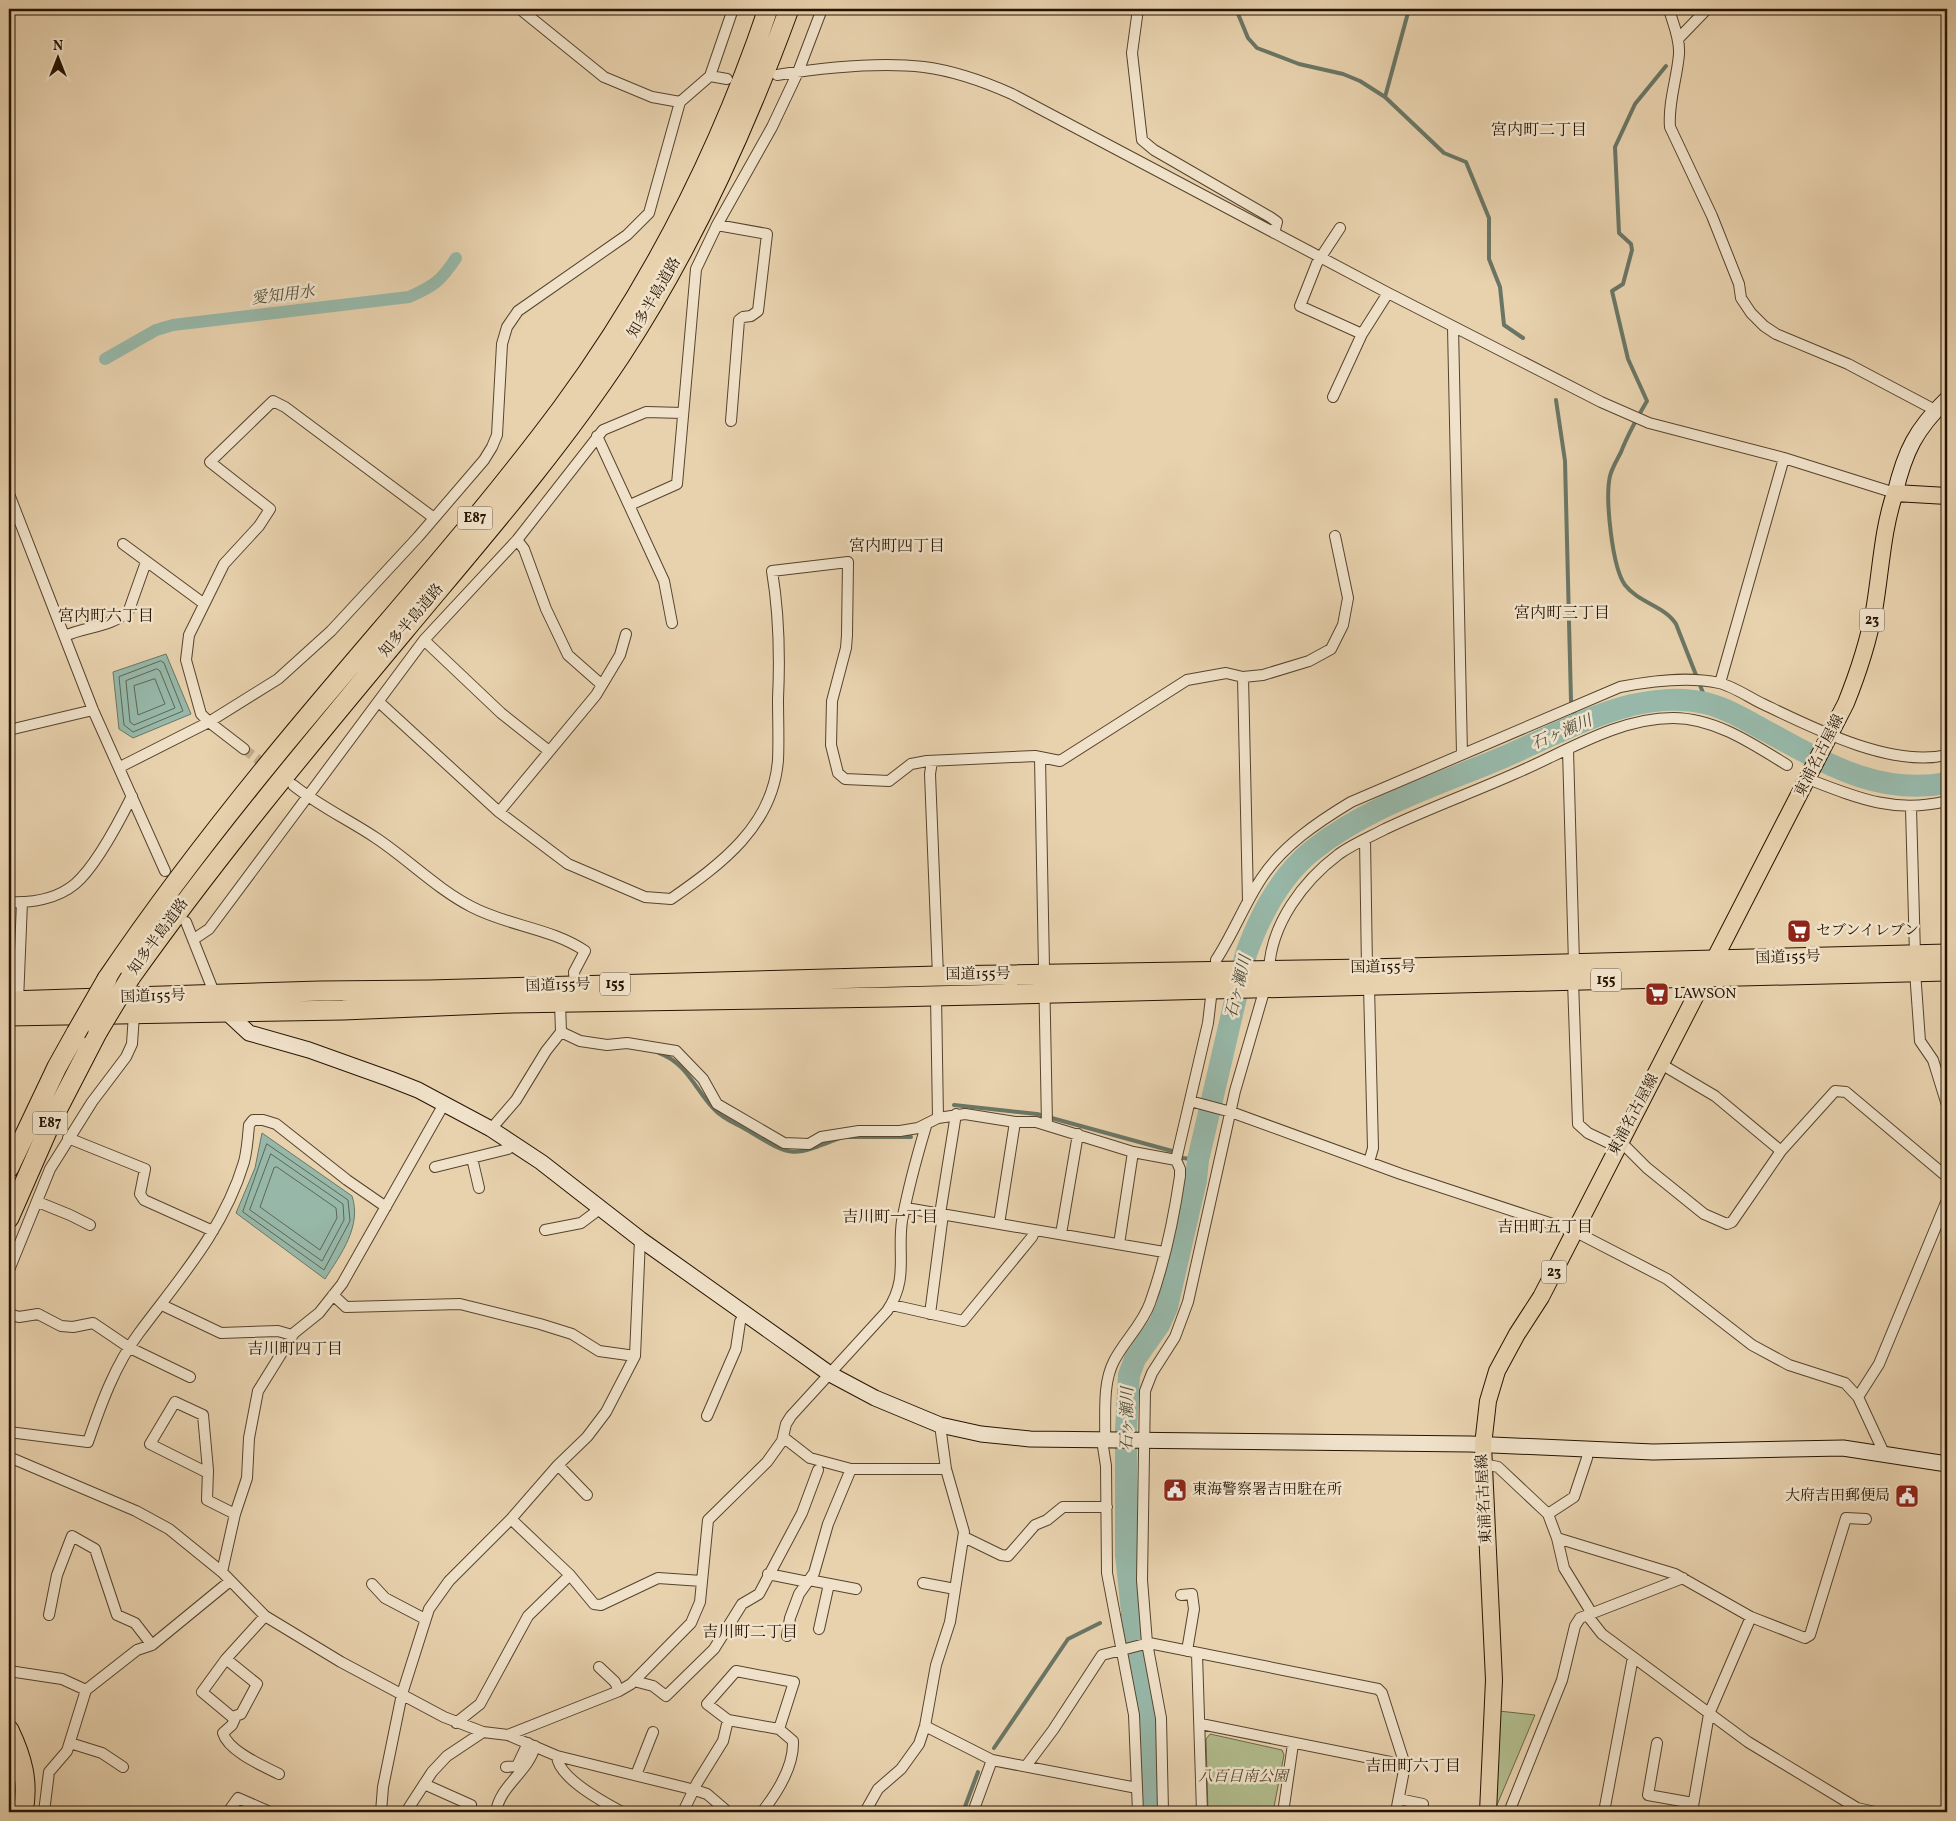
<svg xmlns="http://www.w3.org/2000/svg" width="1956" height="1821" viewBox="0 0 1956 1821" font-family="Vollkorn,'Noto Serif JP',serif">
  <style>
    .green { fill: #b2bd8e; stroke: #6c6847 }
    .water { fill: #97b8a9; stroke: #6a7665 }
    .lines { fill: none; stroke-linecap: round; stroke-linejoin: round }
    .shore { stroke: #5e6654; stroke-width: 1 }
    .stream { stroke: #6a7665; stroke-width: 4 }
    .canal { stroke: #97b8a9; stroke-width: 12 }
    .river { stroke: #97b8a9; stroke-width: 22 }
    .street-tunnel { stroke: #c1ac8b; stroke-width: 10; stroke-dasharray: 10 5; stroke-linecap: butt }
    .street-casing { stroke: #56432c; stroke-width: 12 }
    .secondary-casing { stroke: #261300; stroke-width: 17 }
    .primary-casing { stroke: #261300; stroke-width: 18 }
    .highway-casing { stroke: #261300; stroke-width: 21 }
    .street { stroke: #f0e2ca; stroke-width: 10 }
    .secondary { stroke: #f0e2ca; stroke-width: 15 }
    .primary { stroke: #e8d2ae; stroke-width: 16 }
    .highway { stroke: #e8d2ae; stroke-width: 19 }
    .highway-bridge-casing { stroke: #261300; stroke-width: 21; stroke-linecap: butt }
    .highway-bridge { stroke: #e8d2ae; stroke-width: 19 }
    .labels { text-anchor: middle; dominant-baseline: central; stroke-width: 5; stroke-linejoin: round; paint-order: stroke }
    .shield { fill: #f0e2ca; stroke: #63513d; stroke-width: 1 }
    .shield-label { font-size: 14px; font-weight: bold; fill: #261300 }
    .street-label { font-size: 15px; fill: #261300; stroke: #f0e2ca }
    .poi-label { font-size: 15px; fill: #261300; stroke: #f0e2ca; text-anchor: start }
    .park-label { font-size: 15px; font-style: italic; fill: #50462b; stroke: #f0e2ca }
    .neighbourhood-label { font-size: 16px; fill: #261300; stroke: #f0e2ca }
    .water-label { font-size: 16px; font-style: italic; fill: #4e4d3b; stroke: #f0e2ca }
  </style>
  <rect width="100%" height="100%" fill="#e8d2ae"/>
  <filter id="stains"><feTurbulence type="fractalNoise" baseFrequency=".004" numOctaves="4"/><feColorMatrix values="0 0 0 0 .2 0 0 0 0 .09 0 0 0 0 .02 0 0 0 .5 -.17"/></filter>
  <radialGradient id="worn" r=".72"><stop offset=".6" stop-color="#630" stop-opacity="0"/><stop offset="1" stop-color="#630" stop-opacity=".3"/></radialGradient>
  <!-- green -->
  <path class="green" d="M 1499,1711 L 1535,1715 L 1494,1812 Z
    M 1210,1734 L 1282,1750 L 1284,1755 L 1273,1812 L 1208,1812 L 1206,1739 Z"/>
  <!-- water -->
  <path class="water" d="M 166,654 L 191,714 L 133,738 L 119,729 L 113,672 Z
    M 262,1133 L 352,1196 C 362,1226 341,1254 325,1279 L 236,1213 L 255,1168 Z"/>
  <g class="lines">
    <!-- shore -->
    <path class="shore" d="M 161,661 L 164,663 L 183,711 L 133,732 L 124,725 L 119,677 Z
      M 157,669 L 160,671 L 175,708 L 134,725 L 130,722 L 126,681 Z
      M 155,679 L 165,704 L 138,715 L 134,686 Z
      M 267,1144 L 348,1200 L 350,1221 L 324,1270 L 243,1212 Z
      M 271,1154 L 343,1204 L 344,1220 L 322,1261 L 250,1210 Z
      M 277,1167 L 336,1208 L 337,1218 L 320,1250 L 260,1207 L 274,1168 Z"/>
    <!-- stream -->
    <path class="stream" d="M 1236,9 L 1248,38 L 1257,48 L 1299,64 L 1343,74 L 1360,81 L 1385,97 L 1444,153 L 1466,162 L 1489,218 L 1489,259 L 1500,287 L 1504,325 L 1523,338
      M 1666,66 L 1635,104 L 1615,147 L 1619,233 L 1631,244 L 1632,250 L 1623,284 L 1612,291 L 1628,359 L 1647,401 C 1637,418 1628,434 1621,452 C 1617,460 1612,468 1610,476 C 1605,498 1612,567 1625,585 C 1639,603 1665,606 1676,624 L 1707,703
      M 1385,97 L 1409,9
      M 1556,400 L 1565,461 L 1571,701 L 1578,725
      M 659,1053 C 685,1062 695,1088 712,1107 C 721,1118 735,1123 747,1130 C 792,1157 790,1158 840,1138
      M 954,1105 L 1037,1114 L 1172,1151 L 1183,1158 L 1198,1160
      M 849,1137 L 911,1137
      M 1122,1615 L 1132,1611
      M 994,1748 L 1068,1639 L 1100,1623
      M 963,1812 L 978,1772"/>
    <!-- canal -->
    <path class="canal" d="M 105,359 L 156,330 L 173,325 L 409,297 C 434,286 441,281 456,258"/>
    <!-- river -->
    <path class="river" d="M 1153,1812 L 1151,1719 L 1135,1640 L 1126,1555 L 1126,1430 L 1129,1375 L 1135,1359 L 1159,1325 L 1167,1307 L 1196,1180 L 1198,1160 L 1246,954 C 1260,915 1280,876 1313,850 C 1368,806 1440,784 1504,757 C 1545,739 1588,716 1632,705 C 1657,700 1680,697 1705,703 C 1726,708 1746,720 1764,730 C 1824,762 1876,796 1947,783"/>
    <!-- street-tunnel -->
    <path class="street-tunnel" d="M 244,749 L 286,780"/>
    <!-- street casing -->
    <g class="street-casing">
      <path id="street" d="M 520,9 L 604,77 L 652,97 L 680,102
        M 1138,9 L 1132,53 L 1142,140 L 1154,150 L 1270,217 L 1277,222 L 1274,233
        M 1669,9 C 1673,24 1680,38 1679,54 C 1677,79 1668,102 1670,127 L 1712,216 L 1739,284 L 1741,298 L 1751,313 L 1764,326 L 1776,334 L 1848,364 L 1935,410
        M 1678,39 L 1707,9
        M 777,75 C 821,68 880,62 924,67 C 955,71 983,81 1012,94 L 1388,293 L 1601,402 L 1649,423 L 1784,458 L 1895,493
        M 710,76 L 727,79
        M 717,225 L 767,234 L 758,311 L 751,316 L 743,317 L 739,320 L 731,421
        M 1340,228 L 1317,263 L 1300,306 L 1362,334
        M 1453,327 L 1462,754
        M 1333,397 L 1362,334 L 1388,293
        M 597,436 L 664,581 L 672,623
        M 9,494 L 93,710 L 165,871
        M 630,505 L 677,484 L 696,269 L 717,225 L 772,127 L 798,72 L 822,9
        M 517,540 L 524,549 L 546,609 L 568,655 L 602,685
        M 123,544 L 203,603
        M 65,636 C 85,626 112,628 129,610 L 146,562
        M 424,640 L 501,713 L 549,751
        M 1243,677 L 1248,901
        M 1720,683 L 1784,458
        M 379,702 L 499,812 L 568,864 L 645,897 L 671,899 C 721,864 773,826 778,760 C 779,740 778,719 778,699 C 780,656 779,613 772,571 L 848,562 L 847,635 L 846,648 L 832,701 L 831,745 L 838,773 L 845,779 L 889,781 L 911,764 L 927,761 L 1035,756 L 1060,761 L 1187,680 L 1226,673 L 1243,677 L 1263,675 L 1309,661 L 1331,649 L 1343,625 L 1348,598 L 1335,536
        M 9,730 L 93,710
        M 244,749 L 209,722 L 201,714 L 186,660 L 189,635 L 224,564 L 259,526 L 270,509 L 210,462 L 273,401 L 285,407 L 434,518
        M 1568,750 L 1574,963
        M 1040,758 L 1047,1125
        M 932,761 L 930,774 L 938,976
        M 120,767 L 209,722 L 278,679 L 331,631 L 418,537 L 484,460 L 492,447 L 497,435 L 502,344 L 507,327 L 518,311 L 627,235 L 649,213 L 680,102 L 710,76 L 733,9
        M 1808,779 C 1857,798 1895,814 1947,801
        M 293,785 C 319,806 349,820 376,838 C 409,860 437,889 472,907 C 508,926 551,928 585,951 L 574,972 L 575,985
        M 1911,808 L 1915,955
        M 499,812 L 596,695 L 620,655 L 626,634
        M 1365,839 L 1367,969
        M 9,902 C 31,903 57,899 75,884 C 95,867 120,820 132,796
        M 186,922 L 215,995
        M 194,939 L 209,929 L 424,640 L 517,540 L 603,430 L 646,412 L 683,413
        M 1269,970 C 1271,924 1303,881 1339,854 C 1353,844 1370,837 1385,829 C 1427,809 1471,793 1514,774 C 1564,753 1617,718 1673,718 C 1715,718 1753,744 1787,765
        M 1915,971 L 1920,1041 L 1933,1060 L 1947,1105
        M 1216,972 L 1216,960 C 1233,934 1244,905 1261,879 C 1282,846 1318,822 1351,802 L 1620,687 C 1651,681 1687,676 1719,683 C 1733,686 1750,698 1763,704 C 1813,728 1891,768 1947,755
        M 1573,981 L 1578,1124 L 1588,1133 L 1609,1143 L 1625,1146 L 1647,1168 L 1704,1214 L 1727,1224 L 1732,1222 L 1781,1151 L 1835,1091 L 1846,1092 L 1947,1177
        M 1369,986 L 1373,1148 L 1369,1162
        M 936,996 L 938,1118
        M 18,1001 L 22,902
        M 561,1032 L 580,1041 L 607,1045 L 627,1043 L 676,1051 L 703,1079 L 717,1104 L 784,1143 L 809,1144 L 821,1137 L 859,1131 L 900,1131 L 918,1128 L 938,1118 L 965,1114 L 1015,1122 L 1036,1122 L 1133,1152 L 1176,1160
        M 1661,1064 L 1715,1096 L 1781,1151
        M 1190,1101 L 1231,1112 L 1401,1174 L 1574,1231 L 1667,1279 L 1752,1345 L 1789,1365 L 1845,1383 L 1858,1397 L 1884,1453
        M 491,1129 L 516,1100 L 546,1051 L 561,1032 L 560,1002
        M 68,1138 L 145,1169 L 140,1194 L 144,1200 L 213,1231
        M 472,1158 L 479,1188
        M 435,1167 L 508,1149 L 513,1143
        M 38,1202 L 70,1215 L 90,1225
        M 906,1208 L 1164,1252
        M 940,1214 L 956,1114
        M 999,1224 L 1015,1122
        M 545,1230 L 581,1223 L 601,1208
        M 1061,1234 L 1078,1134
        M 1119,1244 L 1133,1152
        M 9,1270 L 50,1169 L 92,1102 L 126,1057 L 132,1044 L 134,1014
        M 333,1295 L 346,1307 L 460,1304 L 540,1324 L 572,1334 L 599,1351 L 635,1356
        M 162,1305 L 221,1333 L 278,1331 L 292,1335
        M 892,1305 L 963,1321 L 1032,1237 L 1035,1230
        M 9,1314 L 19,1317 L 38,1314 L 61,1326 L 73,1327 L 93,1323 L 130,1348 L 190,1377
        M 930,1314 L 943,1214
        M 1858,1397 L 1879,1364 L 1947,1200
        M 707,1416 L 736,1349 L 740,1322 L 745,1314
        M 9,1432 L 88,1442 C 101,1404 115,1365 139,1333 C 180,1278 224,1229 244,1162 C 247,1151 248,1137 249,1125 L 253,1120 L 263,1120 L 276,1124 L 347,1180 L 386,1207
        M 783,1437 L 810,1458 L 851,1469 L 946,1469
        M 1102,1440 L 1106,1466 L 1107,1573 L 1134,1715 L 1138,1812
        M 1105,1440 C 1106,1415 1102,1384 1114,1361 C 1125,1340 1142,1325 1150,1303 C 1164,1264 1174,1217 1180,1176 L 1180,1169 L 1176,1160 L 1208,1023 L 1212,989
        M 9,1457 L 136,1511 L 169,1529 L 222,1572 L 265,1616 L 341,1662 L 444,1717 L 483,1732 L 508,1735 L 557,1756 L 695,1790 L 707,1794 L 728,1812
        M 1484,1464 L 1498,1467 L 1548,1514 L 1557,1538 L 1675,1574 L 1751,1617 L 1805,1638 L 1810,1635 L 1846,1518 L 1866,1519
        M 558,1465 L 587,1495
        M 208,1473 L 150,1444 L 175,1402 L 203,1415 L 208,1470 L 207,1500 L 235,1514
        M 1548,1514 L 1574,1497 L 1587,1458 L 1588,1450
        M 511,1519 L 570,1575 L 594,1604 L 601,1605 L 658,1578 L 702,1581
        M 964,1537 L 1001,1555 L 1008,1556 L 1035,1525 L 1047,1520 L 1063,1507 L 1107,1507
        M 1557,1538 L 1564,1568 L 1591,1612
        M 222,1572 L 235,1514 L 247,1478 L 249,1438 L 258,1391 L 294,1333 L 319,1313 L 342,1284 L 444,1104
        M 768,1574 L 808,1582
        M 809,1580 L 856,1589
        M 923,1583 L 955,1589
        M 372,1584 L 385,1598 L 425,1619
        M 1181,1595 L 1192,1594 L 1194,1609 L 1187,1651
        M 49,1615 L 57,1575 L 72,1536 L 95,1549 L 117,1615 L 135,1623 L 152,1645
        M 1587,1615 L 1602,1634 L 1748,1742 L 1857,1808 L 1875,1812
        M 819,1629 L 829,1584
        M 787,1636 L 790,1618 L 799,1594 L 814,1573 L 828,1524 L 851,1469
        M 1197,1654 L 1202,1812
        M 226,1659 L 257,1684 L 241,1714 L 232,1717 L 202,1692 L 226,1659 L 265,1616
        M 599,1667 L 615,1682 L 619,1691
        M 9,1671 L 62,1679 L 86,1690
        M 634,1681 L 653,1686 L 666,1696 L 714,1649 L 742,1604 L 759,1594 L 802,1513 L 818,1470
        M 236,1716 L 232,1725 L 223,1733 C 228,1751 263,1766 279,1774
        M 456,1723 L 480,1704 L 528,1616 L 570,1575
        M 1201,1724 L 1405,1765
        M 925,1726 L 992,1760
        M 508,1735 L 619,1691 L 631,1684 L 691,1623 L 700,1602 L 708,1520 L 767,1462 L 782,1441 L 786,1424 L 791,1416 L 887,1311 C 909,1279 897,1254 902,1221 C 908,1189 917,1156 926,1126
        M 70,1743 L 102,1753 L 123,1767
        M 1657,1743 L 1648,1795 L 1693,1803
        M 557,1756 C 558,1778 605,1803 622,1812
        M 1026,1766 L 1053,1730 L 1102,1655 L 1149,1643 L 1378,1689 L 1382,1693 L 1405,1765 L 1396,1812
        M 506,1767 L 517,1766 L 528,1743
        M 636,1775 L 653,1732
        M 424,1784 L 471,1805 L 470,1812
        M 1399,1799 L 1423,1804
        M 44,1812 L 49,1772 L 67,1751 L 86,1690 L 137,1650 L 152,1645 L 230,1581
        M 228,1812 L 238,1798 L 270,1812
        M 381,1812 L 383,1787 L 402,1694 L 429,1609 L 449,1581 L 511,1519 L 558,1465 L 587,1437 L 606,1412 L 635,1356 L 640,1239
        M 406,1812 L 432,1772 L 447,1756 L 483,1732
        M 496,1812 C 500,1785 528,1773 535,1746
        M 683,1812 L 697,1783 L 723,1741 L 728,1720
        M 762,1812 C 777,1793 794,1766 793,1741 L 779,1729 L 728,1720 L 707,1704 L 736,1671 L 794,1682 L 779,1729
        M 865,1812 L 878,1789 L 901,1769 L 919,1744 L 925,1726 L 936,1665 L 950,1622 L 964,1532 L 946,1469 L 940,1425
        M 973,1812 L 992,1760 L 1137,1788
        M 1163,1812 L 1161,1718 L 1147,1643 L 1142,1580 L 1145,1391 L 1152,1373 L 1175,1337 L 1188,1302 L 1235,1091 L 1265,988
        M 1286,1812 L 1284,1806 L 1293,1744
        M 1509,1812 L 1562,1680 L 1575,1626 L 1580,1618 L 1683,1578
        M 1604,1812 L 1633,1657
        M 1692,1812 L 1709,1714 L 1751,1617"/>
    </g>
    <!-- secondary casing -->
    <g class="secondary-casing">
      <path id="secondary" d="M 1895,493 C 1905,451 1916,429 1947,399
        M 221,1007 L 249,1033 L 309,1050 L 390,1079 L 418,1090 L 491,1129 L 541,1162 L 640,1239 L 830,1374 L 875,1398 L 940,1425 L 981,1434 L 1030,1439 L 1470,1444 L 1653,1452 L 1843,1448 L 1947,1464"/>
    </g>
    <!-- primary casing -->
    <g class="primary-casing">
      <path id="primary" d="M 1488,1812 L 1494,1680 L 1483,1445 L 1488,1401 L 1497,1371 L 1517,1334 L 1541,1297 L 1846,703 C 1858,673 1868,643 1874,611 C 1881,571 1882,531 1895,493 L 1947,496"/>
    </g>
    <!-- highway casing -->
    <g class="highway-casing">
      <path id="highway" d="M 130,978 C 216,857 310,744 405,630 C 480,540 557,452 621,355 C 692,247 745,129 789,9
        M 107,979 C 159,902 216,828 275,756 C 370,640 472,529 562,408 C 651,287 720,151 768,9
        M 9,1001 L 320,991 L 429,990 L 938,976 L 1367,969 L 1947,954
        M 9,1016 L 343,1010 L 512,1003 L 891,997 L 1947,971
        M 9,1168 L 57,1067 L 76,1033
        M 9,1218 L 52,1120 L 98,1031
        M 9,1730 C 22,1757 29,1782 23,1812"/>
    </g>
    <!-- street -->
    <use href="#street" class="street"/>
    <!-- secondary -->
    <use href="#secondary" class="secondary"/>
    <!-- primary -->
    <use href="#primary" class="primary"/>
    <!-- highway -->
    <use href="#highway" class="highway"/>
    <!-- highway-bridge casing -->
    <g class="highway-bridge-casing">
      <path id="highway-bridge" d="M 98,1031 L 130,978
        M 76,1033 L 107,979"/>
    </g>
    <!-- highway-bridge -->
    <use href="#highway-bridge" class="highway-bridge"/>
  </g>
  <!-- icons -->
  <defs>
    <g id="supermarket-square" transform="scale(1.25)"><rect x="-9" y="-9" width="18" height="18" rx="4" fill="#8f2418" stroke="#f0e2ca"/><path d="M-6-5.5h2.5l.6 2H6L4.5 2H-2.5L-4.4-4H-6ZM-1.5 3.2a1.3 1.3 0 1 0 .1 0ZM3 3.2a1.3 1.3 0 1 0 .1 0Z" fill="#fff"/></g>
    <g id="civic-square" transform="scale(1.25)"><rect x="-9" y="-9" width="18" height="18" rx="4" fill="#8f2418" stroke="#f0e2ca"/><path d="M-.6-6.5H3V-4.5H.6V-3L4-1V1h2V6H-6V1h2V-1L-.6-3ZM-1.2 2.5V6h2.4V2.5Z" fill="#fff"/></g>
  </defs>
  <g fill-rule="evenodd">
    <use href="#supermarket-square" x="1799" y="931"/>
    <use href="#supermarket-square" x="1657" y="994"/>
    <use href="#civic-square" x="1175" y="1490"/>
    <use href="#civic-square" x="1907" y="1496"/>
  </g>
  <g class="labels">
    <!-- shield labels -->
    <g class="shield">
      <rect x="457.5" y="506.5" width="35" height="23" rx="4"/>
      <rect x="1859.5" y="608.5" width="25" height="23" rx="4"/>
      <rect x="1591" y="968.5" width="30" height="23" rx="4"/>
      <rect x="600" y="972.5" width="30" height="23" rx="4"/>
      <rect x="32.5" y="1111.5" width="35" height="23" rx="4"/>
      <rect x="1541.5" y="1260.5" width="25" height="23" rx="4"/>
    </g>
    <g class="shield-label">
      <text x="475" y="518">E87</text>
      <text x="1872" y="620">23</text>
      <text x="1606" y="980">155</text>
      <text x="615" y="984">155</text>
      <text x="50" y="1123">E87</text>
      <text x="1554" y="1272">23</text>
    </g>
    <!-- street labels -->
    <g class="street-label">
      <text transform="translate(655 298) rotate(-60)">知多半島道路</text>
      <text transform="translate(412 621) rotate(-50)">知多半島道路</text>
      <text transform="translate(1820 756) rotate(-63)">東浦名古屋線</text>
      <text transform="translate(159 937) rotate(-54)">知多半島道路</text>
      <text transform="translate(1788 958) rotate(-2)">国道155号</text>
      <text transform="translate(1383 968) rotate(-1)">国道155号</text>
      <text transform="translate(978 975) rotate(-1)">国道155号</text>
      <text transform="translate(558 986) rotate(-2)">国道155号</text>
      <text transform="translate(153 997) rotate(-2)">国道155号</text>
      <text transform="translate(1634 1115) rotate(-62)">東浦名古屋線</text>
      <text transform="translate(1485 1499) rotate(-93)">東浦名古屋線</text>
    </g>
    <!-- poi labels -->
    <g class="poi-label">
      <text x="1816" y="931">セブンイレブン</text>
      <text x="1674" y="994">LAWSON</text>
      <text x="1192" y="1490">東海警察署吉田駐在所</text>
      <text x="1890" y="1496" text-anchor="end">大府吉田郵便局</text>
    </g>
    <!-- park labels -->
    <g class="park-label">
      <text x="1243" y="1777">八百目南公園</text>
    </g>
    <!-- neighbourhood labels -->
    <g class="neighbourhood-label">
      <text x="1539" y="131">宮内町二丁目</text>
      <text x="897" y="547">宮内町四丁目</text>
      <text x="1562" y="614">宮内町三丁目</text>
      <text x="106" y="617">宮内町六丁目</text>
      <text x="890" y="1218">吉川町一丁目</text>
      <text x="1545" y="1228">吉田町五丁目</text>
      <text x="295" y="1350">吉川町四丁目</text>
      <text x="750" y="1633">吉川町二丁目</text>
      <text x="1413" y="1767">吉田町六丁目</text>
    </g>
    <!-- water labels -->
    <g class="water-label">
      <text transform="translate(283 296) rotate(-7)">愛知用水</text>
      <text transform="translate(1562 733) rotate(-23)">石ヶ瀬川</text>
      <text transform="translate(1239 987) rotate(-76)">石ヶ瀬川</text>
      <text transform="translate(1128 1419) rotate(-89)">石ヶ瀬川</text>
    </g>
  </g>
  <!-- margin -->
  <rect width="1956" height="1821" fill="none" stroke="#e8d2ae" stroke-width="30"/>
  <rect x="10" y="10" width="1936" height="1801" fill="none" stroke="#261300" stroke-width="2.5"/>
  <rect x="15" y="15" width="1926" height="1791" fill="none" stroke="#261300"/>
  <!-- north arrow -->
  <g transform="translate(58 58)" stroke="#f0e2ca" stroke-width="4" paint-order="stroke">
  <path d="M0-4L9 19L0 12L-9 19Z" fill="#261300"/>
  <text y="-8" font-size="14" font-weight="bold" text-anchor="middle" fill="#261300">N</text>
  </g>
  <rect width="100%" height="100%" filter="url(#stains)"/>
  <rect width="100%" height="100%" fill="url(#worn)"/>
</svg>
